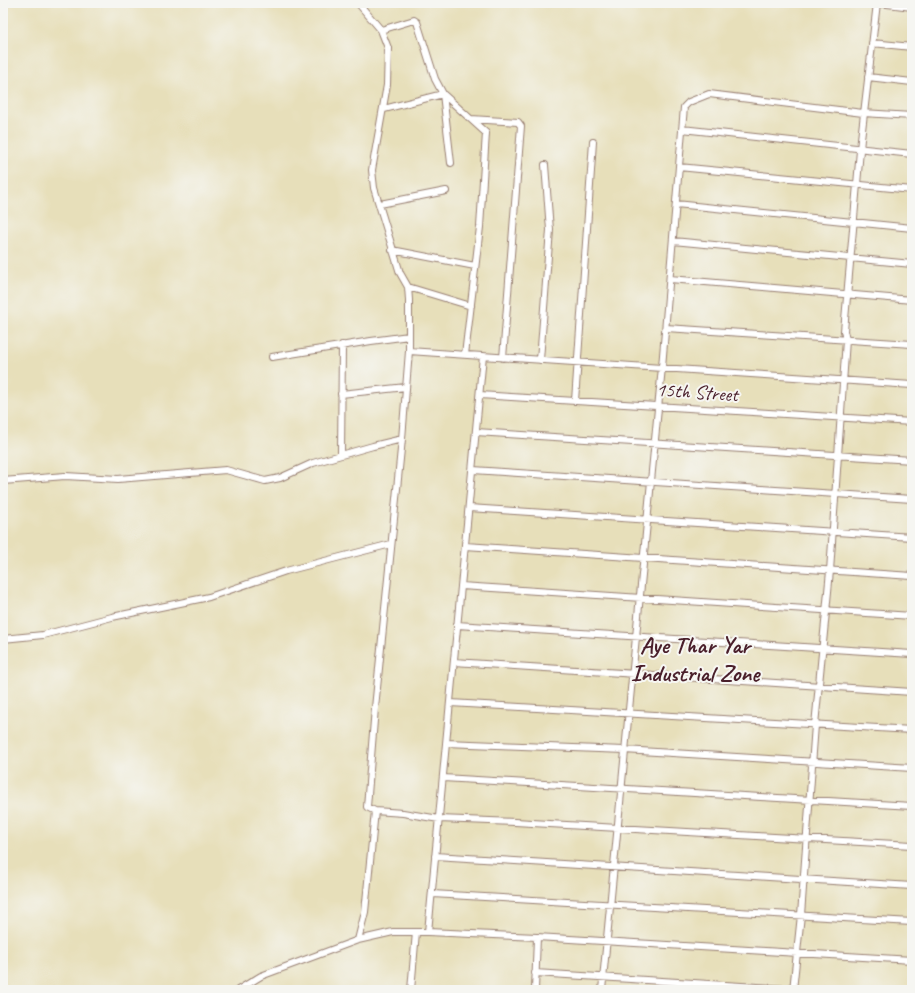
<svg xmlns="http://www.w3.org/2000/svg" width="915" height="993" viewBox="0 0 915 993" font-family="Caveat,sans-serif">
  <style>
    .lines { fill: none; stroke-linecap: round; stroke-linejoin: round }
    .minor-casing { stroke: #987f72; stroke-width: 8 }
    .minor { stroke: #fff; stroke-width: 6 }
    .labels { text-anchor: middle; dominant-baseline: central; stroke-width: 4; stroke-linejoin: round; paint-order: stroke }
    .street-label { font-size: 20px; fill: #4a1f2b; stroke: #f6f6f2 }
    .district-label { font-size: 24px; font-weight: bold; fill: #4a1f2b; stroke: #f6f6f2 }
  </style>
  <rect width="100%" height="100%" fill="#f6f6f2"/>
  <filter id="ink" filterUnits="userSpaceOnUse"><feTurbulence type="fractalNoise" baseFrequency=".025" numOctaves="2"/><feDisplacementMap in="SourceGraphic" scale="8" xChannelSelector="R" yChannelSelector="G"/><feConvolveMatrix kernelMatrix="1 2 1 2 8 2 1 2 1" color-interpolation-filters="sRGB"/></filter>
  <filter id="wash" filterUnits="userSpaceOnUse"><feTurbulence type="fractalNoise" baseFrequency=".012" numOctaves="4" result="noise"/><feDisplacementMap in="SourceGraphic" scale="16" xChannelSelector="R" yChannelSelector="G"/><feGaussianBlur stdDeviation="0.9" result="paint"/><feColorMatrix in="noise" values="0 0 0 0 0 0 0 0 0 0 0 0 0 0 0 0 0 1.4 0 .05"/><feComposite in="paint" operator="in"/></filter>
  <g filter="url(#wash)">
    <rect width="100%" height="100%" fill="#e7dfba"/>
  </g>
  <g filter="url(#ink)">
    <g class="lines">
      <!-- minor casing -->
      <g class="minor-casing">
        <path id="minor" d="M 358,3 L 381,30 L 388,48 L 387,85 L 372,170 L 374,188 L 400,273 L 408,287 L 409,300 L 409,351 L 402,439 L 375,708 L 367,807 L 375,811 L 403,813 L 439,819 L 515,822 L 912,845
          M 879,3 L 912,7
          M 381,30 L 414,20 L 417,22 L 435,79 L 443,94 L 486,133 L 480,227 L 465,355
          M 872,43 L 912,47
          M 868,77 L 912,82
          M 443,94 L 451,163
          M 384,109 L 443,94
          M 471,119 L 518,122 L 521,126 L 503,358
          M 682,129 L 912,154
          M 679,167 L 912,190
          M 380,204 L 446,191
          M 676,204 L 912,228
          M 673,241 L 912,264
          M 392,250 L 475,266
          M 670,279 L 912,300
          M 408,287 L 471,306
          M 666,328 L 912,344
          M 409,351 L 912,385
          M 272,357 L 371,341 L 409,336
          M 540,360 L 550,230 L 545,165
          M 341,394 L 406,387
          M 480,395 L 912,422
          M 575,401 L 593,142
          M 476,432 L 912,460
          M 341,455 L 342,345
          M 473,470 L 912,499
          M 3,481 L 65,476 L 118,479 L 226,470 L 265,481 L 280,478 L 313,463 L 373,446 L 402,439
          M 469,508 L 912,537
          M 465,546 L 912,576
          M 461,586 L 912,616
          M 457,625 L 912,654
          M 3,639 L 43,635 L 112,617 L 209,597 L 286,571 L 391,544
          M 454,662 L 912,692
          M 450,703 L 912,730
          M 446,743 L 624,750 L 912,768
          M 443,778 L 912,806
          M 435,856 L 912,886
          M 432,894 L 912,922
          M 428,932 L 483,356
          M 358,940 L 365,912 L 375,811
          M 535,973 L 803,990
          M 238,990 L 261,976 L 358,940 L 393,932 L 428,932 L 537,937 L 912,960
          M 411,990 L 416,932
          M 535,990 L 537,937
          M 602,990 L 662,367 L 684,107 L 689,102 L 709,94 L 863,113 L 912,116
          M 793,990 L 801,915 L 815,725 L 830,571 L 846,340 L 844,331 L 861,139 L 877,3"/>
      </g>
      <!-- minor -->
      <use href="#minor" class="minor"/>
    </g>
  </g>
  <g class="labels">
    <!-- street labels -->
    <g class="street-label">
      <text transform="translate(697 392) rotate(4)">15th Street</text>
    </g>
    <!-- district labels -->
    <g class="district-label">
      <text x="695" y="645">Aye Thar Yar<tspan x="695" dy="28">Industrial Zone</tspan></text>
    </g>
  </g>
  <!-- margin -->
  <rect width="915" height="993" fill="none" stroke="#f6f6f2" stroke-width="16"/>
</svg>
